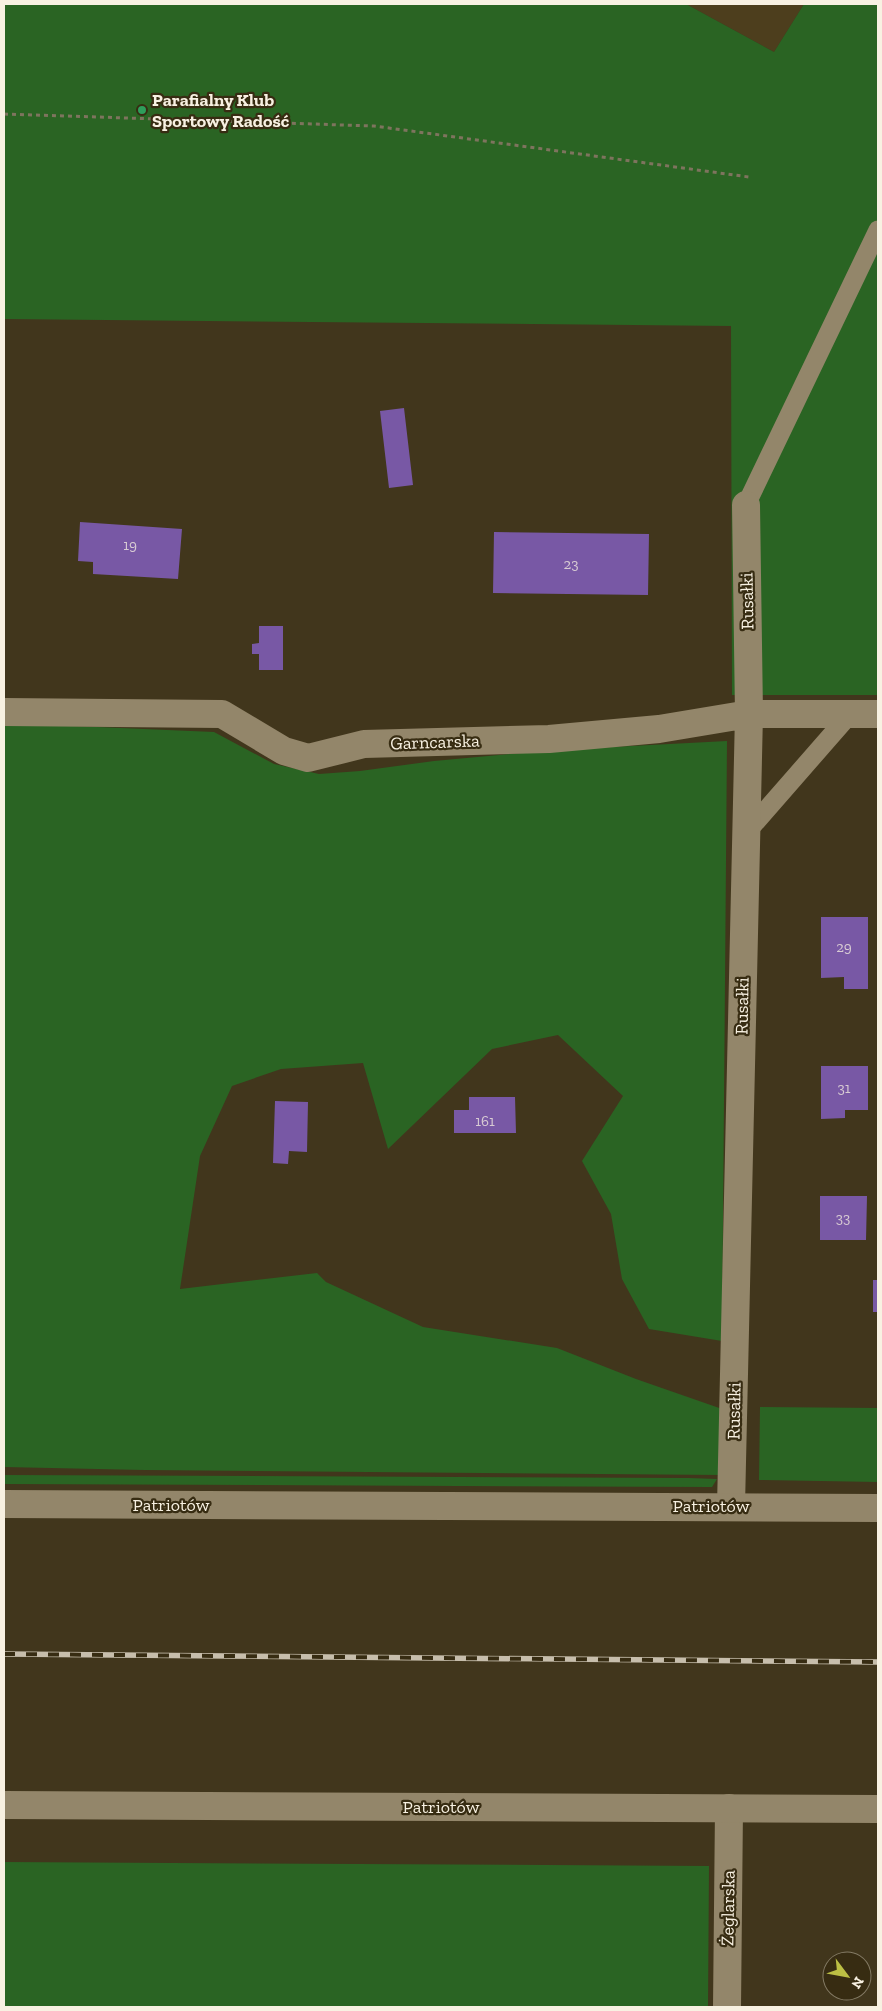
<svg xmlns="http://www.w3.org/2000/svg" width="882" height="2011" viewBox="0 0 882 2011" font-family="'Zilla Slab',serif">
  <style>
    .built { fill: #4d3e1d }
    .green { fill: #2a6423 }
    .building { fill: #7858a5 }
    .lines { fill: none; stroke-linecap: round; stroke-linejoin: round }
    .path { stroke: #7e745e; stroke-width: 3; stroke-dasharray: 4 4; stroke-linecap: butt }
    .service { stroke: #93866a; stroke-width: 19 }
    .minor { stroke: #93866a; stroke-width: 28 }
    .secondary { stroke: #93866a; stroke-width: 28 }
    .rail-casing { stroke: #c7beac; stroke-width: 5.5 }
    .rail { stroke: #372c12; stroke-width: 4; stroke-dasharray: 11; stroke-linecap: butt }
    .leisure-dot { fill: #2e9e5b; stroke: #372c12; stroke-width: 2 }
    .labels { text-anchor: middle; dominant-baseline: central; stroke-width: 4.5; stroke-linejoin: round; paint-order: stroke }
    .number-label { font-size: 15px; fill: #d8cbd3 }
    .poi-label { font-size: 18px; font-weight: bold; fill: #f8f1e2; stroke: #372c12; text-anchor: start }
    .street-label { font-size: 18px; fill: #f8f1e2; stroke: #372c12 }
  </style>
  <rect width="100%" height="100%" fill="#41361c"/>
  <!-- built -->
  <path class="built" d="M 686,4 L 804,4 L 774,52 Z"/>
  <!-- green -->
  <path class="green" d="M 4,4 L 686,4 L 774,52 L 804,4 L 878,4 L 878,695 L 732,695 L 731,326 L 4,319 Z
    M 4,723 L 214,732 L 274,764 L 319,774 L 360,771 L 434,761 L 555,750 L 727,741 L 722,1341 L 649,1329 L 622,1279 L 611,1214 L 582,1161 L 623,1096 L 558,1035 L 492,1049 L 388,1149 L 363,1063 L 281,1069 L 232,1086 L 200,1156 L 180,1289 L 317,1273 L 326,1282 L 423,1327 L 557,1348 L 636,1379 L 725,1410 L 722,1475 L 144,1470 L 4,1467 Z
    M 760,1407 L 878,1408 L 878,1482 L 759,1480 Z
    M 4,1475 L 689,1478 L 717,1479 L 712,1487 L 4,1484 Z
    M 4,1862 L 709,1866 L 708,2007 L 4,2007 Z"/>
  <!-- building -->
  <path class="building" d="M 404,408 L 413,485 L 389,488 L 380,411 Z
    M 80,522 L 182,529 L 178,579 L 93,574 L 93,562 L 78,561 Z
    M 494,532 L 649,534 L 648,595 L 493,593 Z
    M 259,626 L 283,626 L 283,670 L 259,670 L 259,654 L 252,654 L 252,644 L 259,643 Z
    M 821,917 L 868,917 L 868,989 L 844,989 L 844,977 L 821,978 Z
    M 821,1066 L 868,1066 L 868,1110 L 845,1110 L 845,1118 L 821,1119 Z
    M 469,1097 L 515,1097 L 516,1133 L 454,1133 L 454,1110 L 469,1110 Z
    M 275,1101 L 308,1102 L 307,1152 L 289,1151 L 288,1164 L 273,1163 Z
    M 820,1196 L 867,1196 L 866,1240 L 820,1240 Z
    M 873,1280 L 878,1280 L 878,1312 L 873,1312 Z"/>
  <g class="lines">
    <!-- path -->
    <path class="path" d="M 4,114 L 374,126 L 749,177"/>
    <!-- service -->
    <path class="service" d="M 746,505 L 878,230
      M 746,833 L 850,714"/>
    <!-- minor -->
    <path class="minor" d="M 4,712 L 222,714 L 284,751 L 308,758 L 364,744 L 549,739 L 659,729 L 749,714 L 878,714
      M 731,1506 L 749,714 L 746,505
      M 727,2007 L 729,1808"/>
    <!-- secondary -->
    <path class="secondary" d="M 4,1504 L 878,1508
      M 4,1805 L 878,1809"/>
    <!-- rail casing -->
    <g class="rail-casing">
      <path id="rail" d="M 4,1654 L 878,1662"/>
    </g>
    <!-- rail -->
    <use href="#rail" class="rail"/>
  </g>
  <!-- markers -->
  <circle class="leisure-dot" cx="142" cy="110" r="5"/>
  <g class="labels">
    <!-- number labels -->
    <g class="number-label">
      <text x="130" y="545">19</text>
      <text x="571" y="564">23</text>
      <text x="844" y="947">29</text>
      <text x="844" y="1088">31</text>
      <text x="485" y="1121">161</text>
      <text x="843" y="1218">33</text>
    </g>
    <!-- poi labels -->
    <g class="poi-label">
      <text x="152" y="100">Parafialny Klub<tspan x="152" dy="21">Sportowy Radość</tspan></text>
    </g>
    <!-- street labels -->
    <g class="street-label">
      <text transform="translate(747 601) rotate(-91)">Rusałki</text>
      <text transform="translate(435 742) rotate(-2)">Garncarska</text>
      <text transform="translate(742 1006) rotate(-89)">Rusałki</text>
      <text transform="translate(734 1411) rotate(-89)">Rusałki</text>
      <text x="171" y="1505">Patriotów</text>
      <text x="711" y="1506">Patriotów</text>
      <text x="441" y="1807">Patriotów</text>
      <text transform="translate(728 1908) rotate(-89)">Żeglarska</text>
    </g>
  </g>
  <!-- border -->
  <rect width="882" height="2011" fill="none" stroke="#f8f1e2" stroke-width="10"/>
  <!-- north arrow -->
  <g transform="translate(847 1976) rotate(122)"><circle r="24" fill="#372c12" stroke="#847b65"/>
  <path d="M0-4L9 19L0 12L-9 19Z" fill="#bcbf44"/>
  <text y="-8" font-size="14" font-weight="bold" text-anchor="middle" fill="#f8f1e2">N</text>
  </g>
</svg>
